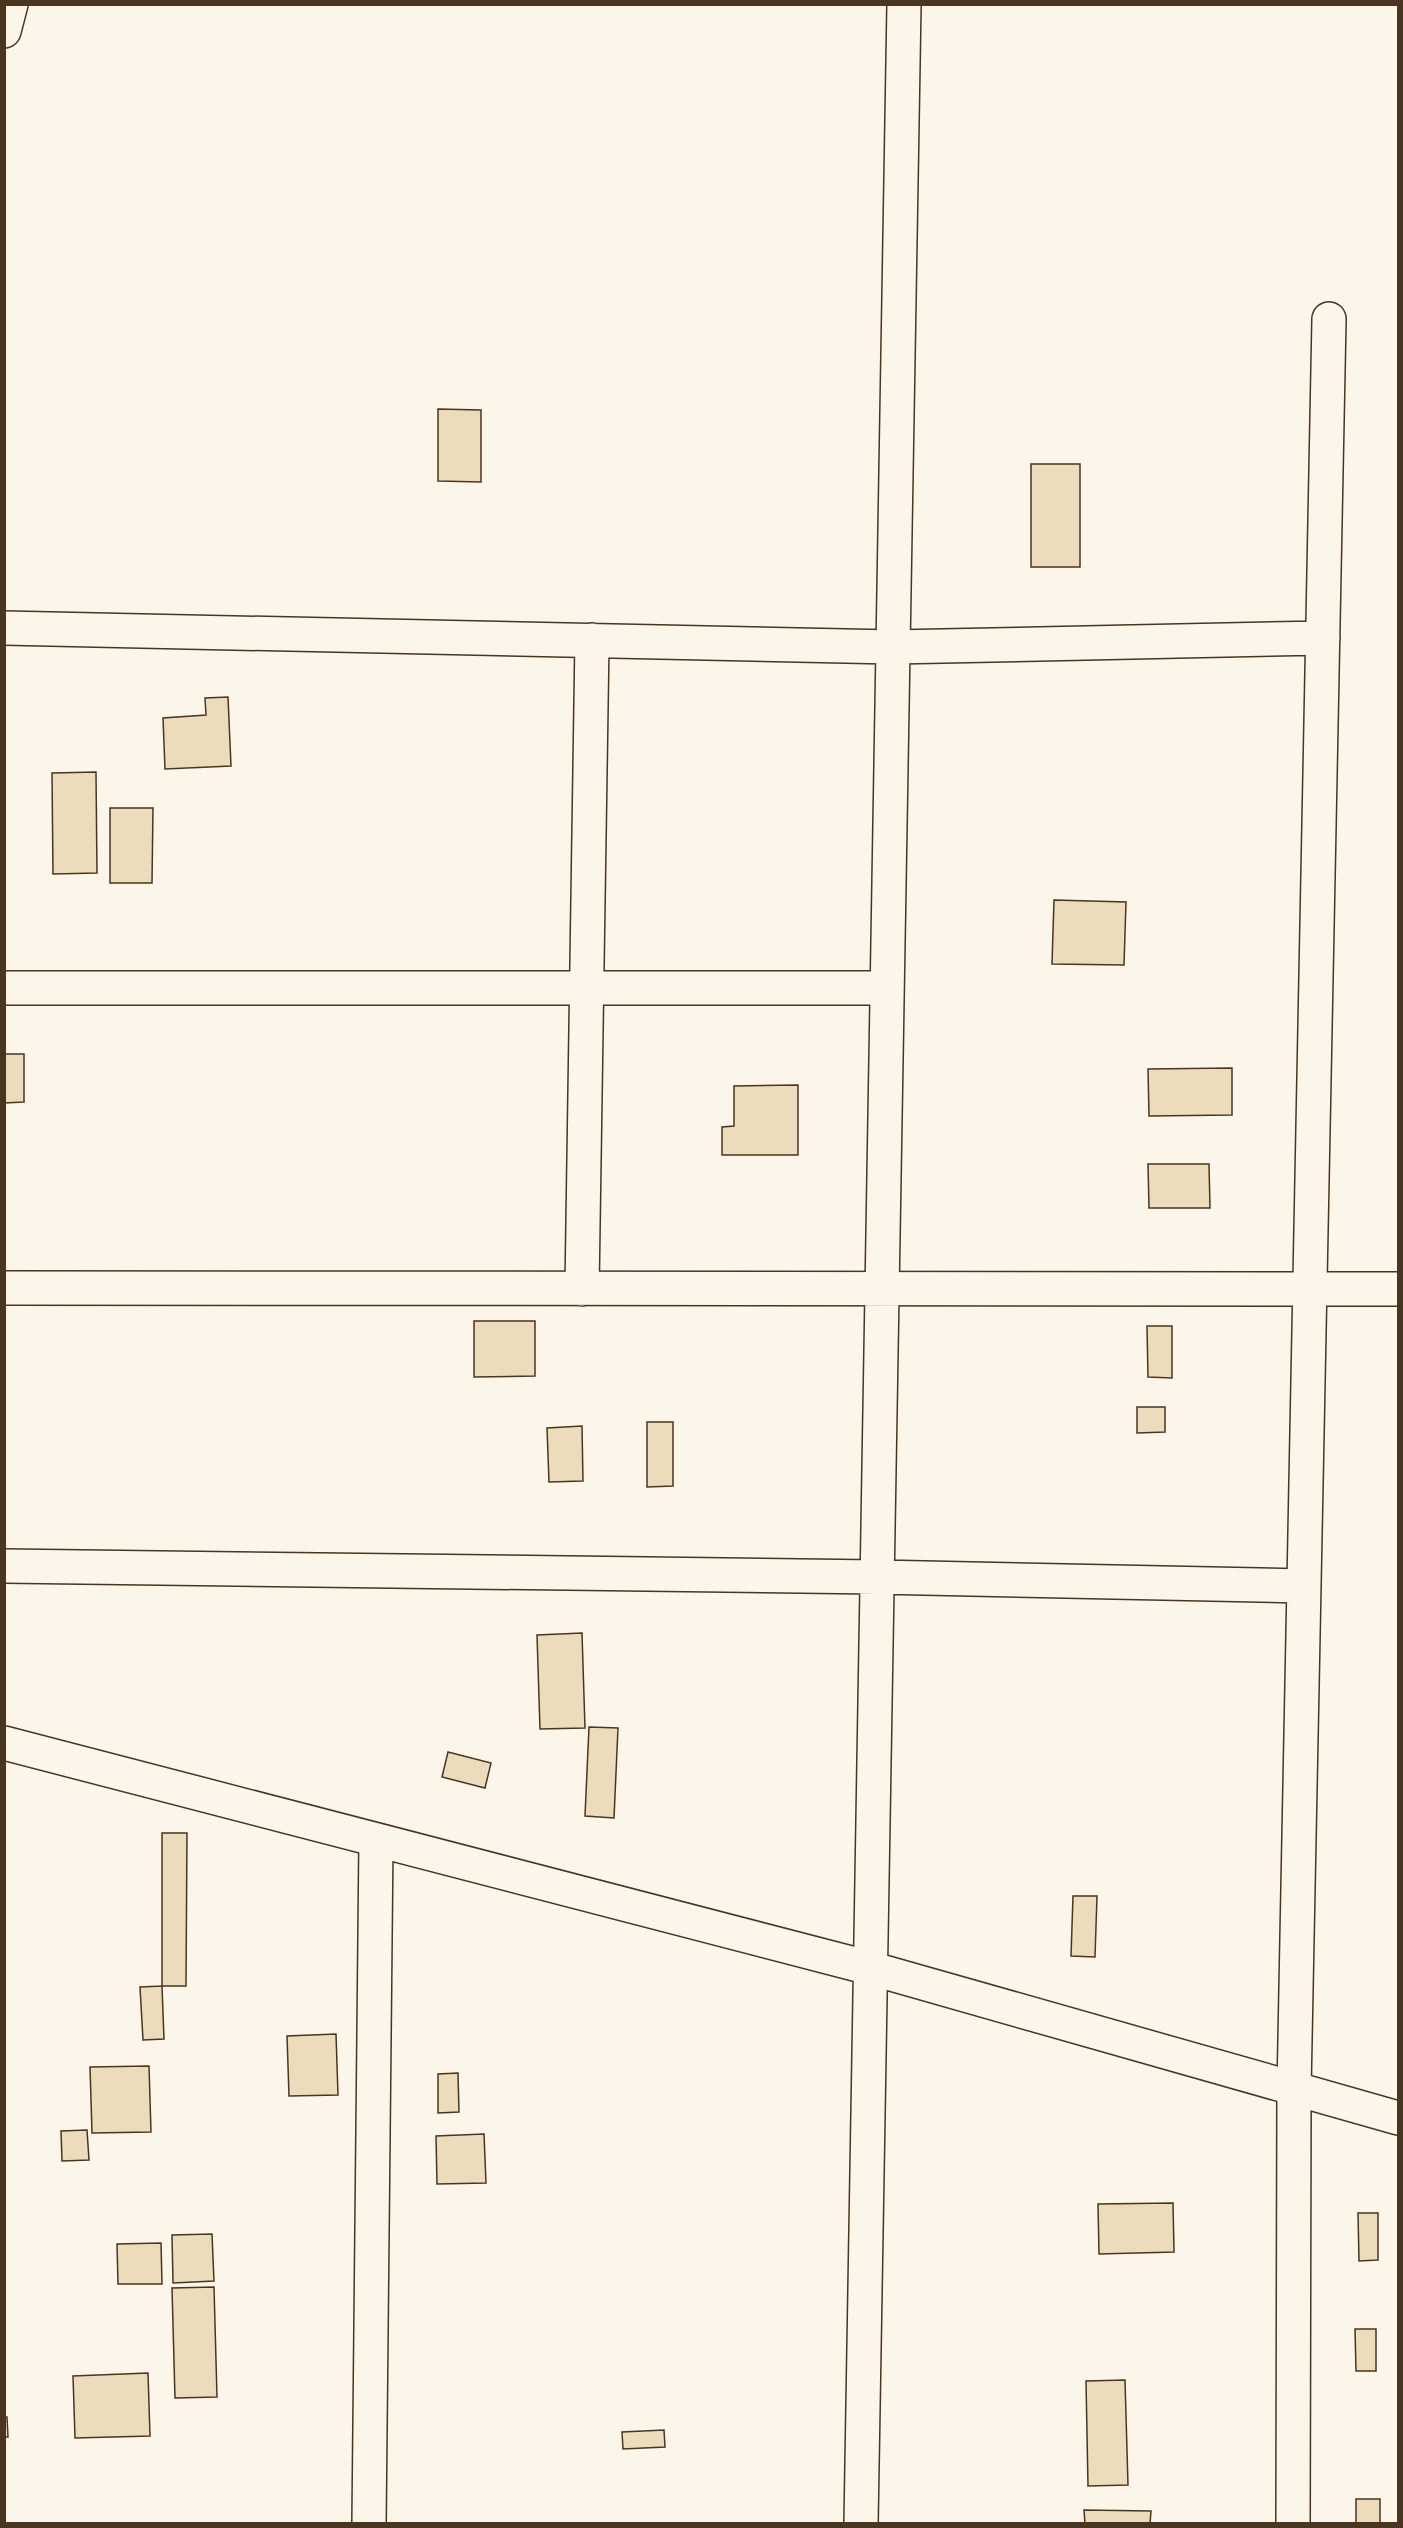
<svg xmlns="http://www.w3.org/2000/svg" width="1403" height="2528" viewBox="0 0 1403 2528" font-family="'Nunito Sans',sans-serif">
  <style>
    .building { fill: #ecdcbc; stroke: #4a3520; stroke-width: 1.5 }
    .lines { fill: none; stroke-linecap: round; stroke-linejoin: round }
    .minor-casing { stroke: #4a3520; stroke-width: 36 }
    .minor { stroke: #fbf6e9; stroke-width: 33 }
  </style>
  <rect width="100%" height="100%" fill="#fbf6e9"/>
  <!-- building -->
  <path class="building" d="M 438,409 L 481,410 L 481,482 L 438,481 Z
    M 1031,464 L 1080,464 L 1080,567 L 1031,567 Z
    M 228,697 L 231,766 L 165,769 L 163,718 L 206,715 L 205,698 Z
    M 96,772 L 97,873 L 53,874 L 52,773 Z
    M 110,808 L 153,808 L 152,883 L 110,883 Z
    M 1054,900 L 1126,902 L 1124,965 L 1052,964 Z
    M 4,1054 L 24,1054 L 24,1102 L 4,1103 Z
    M 1232,1068 L 1232,1115 L 1149,1116 L 1148,1069 Z
    M 798,1085 L 798,1155 L 722,1155 L 722,1127 L 734,1126 L 734,1086 Z
    M 1148,1164 L 1209,1164 L 1210,1208 L 1149,1208 Z
    M 474,1321 L 535,1321 L 535,1376 L 474,1377 Z
    M 1147,1326 L 1172,1326 L 1172,1378 L 1148,1377 Z
    M 1137,1407 L 1165,1407 L 1165,1432 L 1137,1433 Z
    M 647,1422 L 673,1422 L 673,1486 L 647,1487 Z
    M 582,1426 L 583,1481 L 549,1482 L 547,1428 Z
    M 582,1633 L 585,1728 L 540,1729 L 537,1635 Z
    M 589,1727 L 618,1728 L 614,1818 L 585,1816 Z
    M 448,1752 L 491,1763 L 485,1788 L 442,1777 Z
    M 162,1833 L 187,1833 L 186,1986 L 162,1986 Z
    M 1073,1896 L 1097,1896 L 1095,1957 L 1071,1956 Z
    M 162,1986 L 164,2039 L 143,2040 L 140,1987 Z
    M 336,2034 L 338,2095 L 289,2096 L 287,2036 Z
    M 149,2066 L 151,2132 L 92,2133 L 90,2067 Z
    M 458,2073 L 459,2112 L 438,2113 L 438,2074 Z
    M 87,2130 L 89,2160 L 62,2161 L 61,2131 Z
    M 484,2134 L 486,2183 L 437,2184 L 436,2136 Z
    M 1173,2203 L 1174,2252 L 1099,2254 L 1098,2204 Z
    M 1358,2213 L 1378,2213 L 1378,2260 L 1359,2261 Z
    M 212,2234 L 214,2281 L 173,2283 L 172,2235 Z
    M 161,2243 L 162,2284 L 118,2284 L 117,2244 Z
    M 214,2287 L 217,2397 L 175,2398 L 172,2288 Z
    M 1355,2329 L 1376,2329 L 1376,2371 L 1356,2371 Z
    M 148,2373 L 150,2436 L 75,2438 L 73,2376 Z
    M 1125,2380 L 1128,2485 L 1088,2486 L 1086,2381 Z
    M 4,2417 L 7,2417 L 8,2437 L 4,2437 Z
    M 664,2430 L 665,2447 L 623,2449 L 622,2432 Z
    M 1356,2499 L 1380,2499 L 1380,2524 L 1356,2524 Z
    M 1084,2510 L 1151,2511 L 1150,2524 L 1085,2524 Z"/>
  <g class="lines">
    <!-- minor casing -->
    <g class="minor-casing">
      <path id="minor" d="M 4,31 L 11,4
        M 4,628 L 893,647 L 1323,638
        M 4,988 L 887,988
        M 4,1288 L 1398,1289
        M 582,1289 L 592,640
        M 4,1566 L 877,1577 L 1304,1586
        M 4,1743 L 870,1968 L 1398,2118
        M 369,2524 L 376,1840
        M 861,2524 L 904,4
        M 1293,2524 L 1294,2090 L 1329,319"/>
    </g>
    <!-- minor -->
    <use href="#minor" class="minor"/>
  </g>
  <!-- border -->
  <rect width="1403" height="2528" fill="none" stroke="#4a3520" stroke-width="12"/>
</svg>
